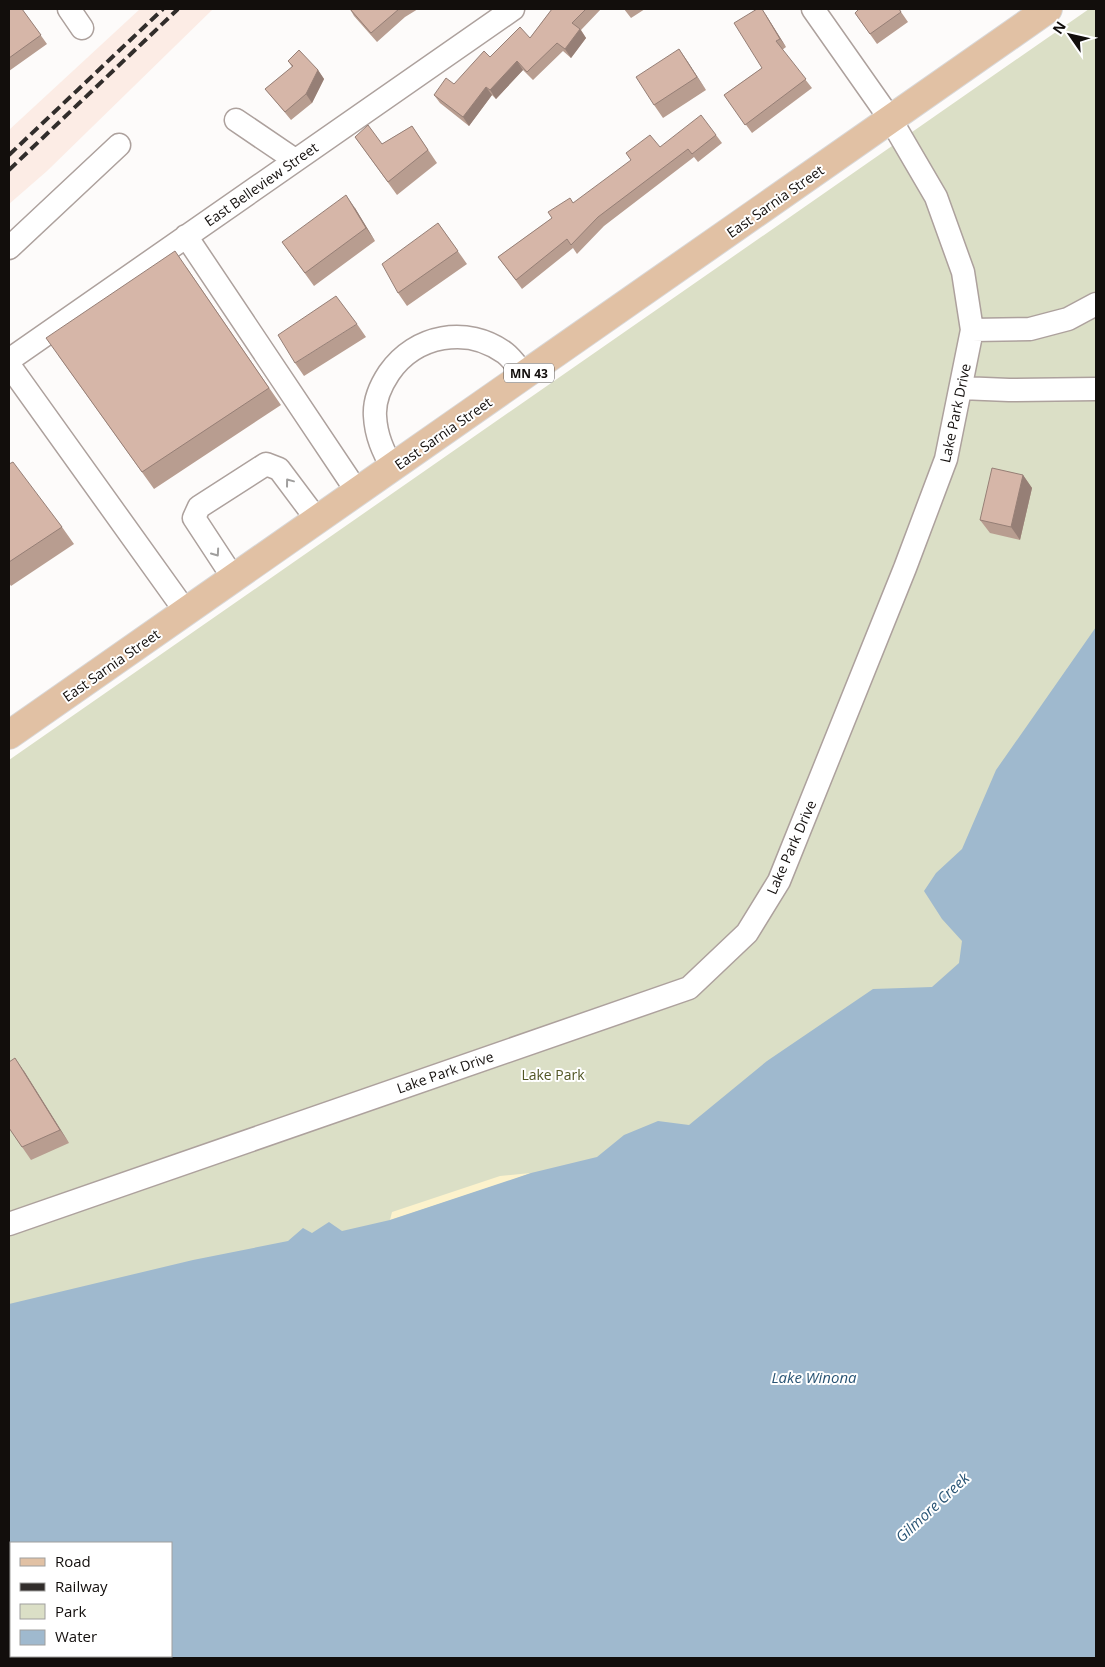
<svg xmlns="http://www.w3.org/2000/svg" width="1105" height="1667" viewBox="0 0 1105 1667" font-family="'Open Sans',sans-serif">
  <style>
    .built { fill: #fcece5 }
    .green { fill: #dbdfc6; fill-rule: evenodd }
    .sand { fill: #fcf2cc }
    .water { fill: #9fb9ce; fill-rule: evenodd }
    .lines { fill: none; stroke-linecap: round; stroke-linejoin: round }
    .minor-casing { stroke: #ada19d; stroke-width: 25 }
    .major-casing { stroke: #d9d8d8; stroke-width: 30 }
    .minor { stroke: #fff; stroke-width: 22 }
    .major { stroke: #e1c1a4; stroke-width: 28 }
    .rail { stroke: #312d2b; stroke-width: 4; stroke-dasharray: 10 5; stroke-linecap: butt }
    .wall { fill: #b89d90 }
    .shaded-wall { fill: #967f76 }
    .building { fill: #d6b6a8; stroke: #967f76 }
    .oneway { stroke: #a09f9e }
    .labels { text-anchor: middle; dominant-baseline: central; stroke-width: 4; stroke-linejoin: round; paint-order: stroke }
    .shield { fill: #fff; stroke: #595655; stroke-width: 1 }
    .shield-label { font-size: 12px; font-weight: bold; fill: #120e0c }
    .street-label { font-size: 14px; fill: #120e0c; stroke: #fff }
    .park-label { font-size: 14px; fill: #515624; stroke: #fff }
    .water-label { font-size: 15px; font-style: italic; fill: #2a5575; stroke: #fff }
  </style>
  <rect width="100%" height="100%" fill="#fdfbfa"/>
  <!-- built -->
  <path class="built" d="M 140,9 L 213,9 L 47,171 L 9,204 L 9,130 Z"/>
  <!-- green -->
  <path class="green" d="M 1089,9 L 1096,9 L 1096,1658 L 9,1658 L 9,760 ZM 11,1543 L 171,1543 L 171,1656 L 11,1656 Z"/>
  <!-- sand -->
  <path class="sand" d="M 531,1173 L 515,1179 L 390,1220 L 392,1212 L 500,1176 Z"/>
  <!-- water -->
  <path class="water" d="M 1096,627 L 1096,1658 L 9,1658 L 9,1304 L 193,1260 L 288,1241 L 303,1228 L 312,1233 L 329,1222 L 342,1231 L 390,1220 L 531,1173 L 597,1157 L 624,1135 L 658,1121 L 689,1125 L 767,1061 L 873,989 L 932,987 L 959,963 L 962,941 L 942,919 L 924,891 L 936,873 L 962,849 L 996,770 ZM 11,1543 L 171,1543 L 171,1656 L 11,1656 Z"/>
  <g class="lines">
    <!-- minor casing -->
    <g class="minor-casing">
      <path id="minor" d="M 69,9 L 82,28
        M 236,120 L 295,160
        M 186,236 L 358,493
        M 9,248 L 119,145
        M 972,330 L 1030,329 L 1068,319 L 1096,304
        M 9,360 L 513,9
        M 9,365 L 186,612
        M 961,388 L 1009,390 L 1096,389
        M 393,469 C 383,451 376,436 375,416 C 374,401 381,385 389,373 C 415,335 467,325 505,353 C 513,359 519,369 525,376
        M 234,579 L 194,518 L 199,507 L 266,464 L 279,469 L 318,521
        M 9,1224 L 689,988 L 747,933 L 779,881 L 905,568 L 946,459 L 972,330 L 963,272 L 936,197 L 891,120 L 813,9"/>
    </g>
    <!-- major casing -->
    <g class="major-casing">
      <path id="major" d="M 9,735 L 1048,9"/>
    </g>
    <!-- minor -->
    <use href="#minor" class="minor"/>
    <!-- major -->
    <use href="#major" class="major"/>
    <!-- rail -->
    <path class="rail" d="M 9,155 L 163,9
      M 9,170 L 178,9"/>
  </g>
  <!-- wall -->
  <path class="wall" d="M 9,9 L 22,9 L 47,44 L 9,71 Z
    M 350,9 L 418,9 L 405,17 L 377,42 L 354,16 Z
    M 552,9 L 601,9 L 581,30 L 586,38 L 571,58 L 563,51 L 533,80 L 523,70 L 496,99 L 492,95 L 469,126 L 440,103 L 434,95 L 454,84 L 490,57 L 530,38 Z
    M 624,9 L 645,9 L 631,18 Z
    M 899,9 L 908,22 L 877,44 L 855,13 L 858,10 Z
    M 766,15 L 786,47 L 782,50 L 812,88 L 752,133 L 724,95 L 762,68 Z
    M 679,49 L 706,90 L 663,118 L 654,105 Z
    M 288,61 L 318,70 L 324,79 L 312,103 L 291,120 L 272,97 L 265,89 L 292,67 Z
    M 412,126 L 437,163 L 397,195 L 355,137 L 382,144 Z
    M 716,135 L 722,143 L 698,162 L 694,157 L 604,226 L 577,254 L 573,248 L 522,289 L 498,257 L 573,203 L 660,147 Z
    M 355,208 L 375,241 L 314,286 L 282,242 Z
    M 438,223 L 467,264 L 407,306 L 398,293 Z
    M 187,268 L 281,405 L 154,489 L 58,355 Z
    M 357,324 L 366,337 L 304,376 L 295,363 Z
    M 9,464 L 62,527 L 74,544 L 11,586 L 9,583 Z
    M 1023,475 L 1032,488 L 1020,540 L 990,533 L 980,520 Z
    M 24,1071 L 69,1143 L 31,1160 L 9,1128 Z"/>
  <!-- shaded-wall -->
  <path class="shaded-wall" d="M 762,9 L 766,15 L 786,47 L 780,39 Z
    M 580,29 L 586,38 L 571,58 L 565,49 Z
    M 679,49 L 688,62 L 706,90 L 697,77 Z
    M 517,61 L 523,70 L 496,99 L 490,90 Z
    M 318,70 L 324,79 L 312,103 L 306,94 Z
    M 486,87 L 492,95 L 469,126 L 463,117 Z
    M 346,195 L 355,208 L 375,241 L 366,228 Z
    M 1023,475 L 1032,488 L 1020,540 L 1011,527 Z
    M 15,1058 L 24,1071 L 69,1143 L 60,1130 Z"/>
  <!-- building -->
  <path class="building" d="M 9,9 L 22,9 L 41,35 L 9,58 Z
    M 350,9 L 399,9 L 371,33 Z
    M 552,9 L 586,9 L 572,23 L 580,29 L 565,49 L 557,43 L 527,72 L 517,61 L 490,90 L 486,87 L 463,117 L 434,95 L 446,78 L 454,84 L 484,51 L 490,57 L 520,27 L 530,38 Z
    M 757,9 L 762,9 L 780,39 L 776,41 L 806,79 L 745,125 L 724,95 L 762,68 L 734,23 Z
    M 857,9 L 899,9 L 901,12 L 870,34 L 855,13 L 858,10 Z
    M 679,49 L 697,77 L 654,105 L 636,77 Z
    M 299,50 L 318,70 L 306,94 L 285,112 L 265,89 L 293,66 L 288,61 Z
    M 701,115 L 716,135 L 692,154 L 688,149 L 598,217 L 571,245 L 567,239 L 516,280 L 498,257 L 552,218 L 548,212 L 570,198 L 573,203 L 631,160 L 626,153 L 650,135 L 660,147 Z
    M 368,125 L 382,144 L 412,126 L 428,150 L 388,182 L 355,137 Z
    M 346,195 L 366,228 L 305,273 L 282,242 Z
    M 438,223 L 458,251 L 398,293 L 382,264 Z
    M 175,251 L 269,388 L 142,472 L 46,338 Z
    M 336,296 L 357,324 L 295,363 L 278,335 Z
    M 13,462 L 62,527 L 9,562 L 9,464 Z
    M 992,468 L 1023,475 L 1011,527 L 980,520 Z
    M 15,1058 L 60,1130 L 22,1147 L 9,1128 L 9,1062 Z"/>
  <!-- one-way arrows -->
  <defs><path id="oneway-chevron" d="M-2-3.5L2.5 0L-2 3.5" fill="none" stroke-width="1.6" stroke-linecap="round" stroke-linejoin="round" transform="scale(1.25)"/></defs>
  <g class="oneway">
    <use href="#oneway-chevron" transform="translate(289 482) rotate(-127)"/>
    <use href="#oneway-chevron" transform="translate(216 553) rotate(55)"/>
  </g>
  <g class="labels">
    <!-- shield labels -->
    <rect class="shield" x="504" y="363.5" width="50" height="19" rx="4"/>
    <g class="shield-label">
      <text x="529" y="373">MN 43</text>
    </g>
    <!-- street labels -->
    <g class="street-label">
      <text transform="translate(261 184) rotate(-35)">East Belleview Street</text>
      <text transform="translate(775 201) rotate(-35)">East Sarnia Street</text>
      <text transform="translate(955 413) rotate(-78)">Lake Park Drive</text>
      <text transform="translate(443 433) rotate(-35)">East Sarnia Street</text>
      <text transform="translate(111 665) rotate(-35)">East Sarnia Street</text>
      <text transform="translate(791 847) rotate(-66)">Lake Park Drive</text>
      <text transform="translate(445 1072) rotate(-19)">Lake Park Drive</text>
    </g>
    <!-- park labels -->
    <g class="park-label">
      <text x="553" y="1074">Lake Park</text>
    </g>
    <!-- water labels -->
    <g class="water-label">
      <text x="814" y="1377">Lake Winona</text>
      <text transform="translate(932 1507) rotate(-43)">Gilmore Creek</text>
    </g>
  </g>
  <!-- border -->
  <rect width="1105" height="1667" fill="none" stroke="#120e0c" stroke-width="20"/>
  <!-- legend -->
  <rect x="10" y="1542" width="162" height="115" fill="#ffffff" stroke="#a09f9e"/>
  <rect x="20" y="1558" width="25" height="8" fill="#e1c1a4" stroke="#a09f9e"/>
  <text x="55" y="1567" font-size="15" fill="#120e0c">Road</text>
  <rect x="20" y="1583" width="25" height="8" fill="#312d2b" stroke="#a09f9e"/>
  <text x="55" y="1592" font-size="15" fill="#120e0c">Railway</text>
  <rect x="20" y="1604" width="25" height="15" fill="#dbdfc6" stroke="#a09f9e"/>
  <text x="55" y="1617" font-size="15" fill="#120e0c">Park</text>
  <rect x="20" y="1630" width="25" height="15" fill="#9fb9ce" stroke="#a09f9e"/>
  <text x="55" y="1642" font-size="15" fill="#120e0c">Water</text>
  <!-- north arrow -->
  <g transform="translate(1070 35) rotate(304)" stroke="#ffffff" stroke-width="4" paint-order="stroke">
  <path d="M0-4L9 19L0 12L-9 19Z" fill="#120e0c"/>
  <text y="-8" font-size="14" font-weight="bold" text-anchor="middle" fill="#120e0c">N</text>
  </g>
</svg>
